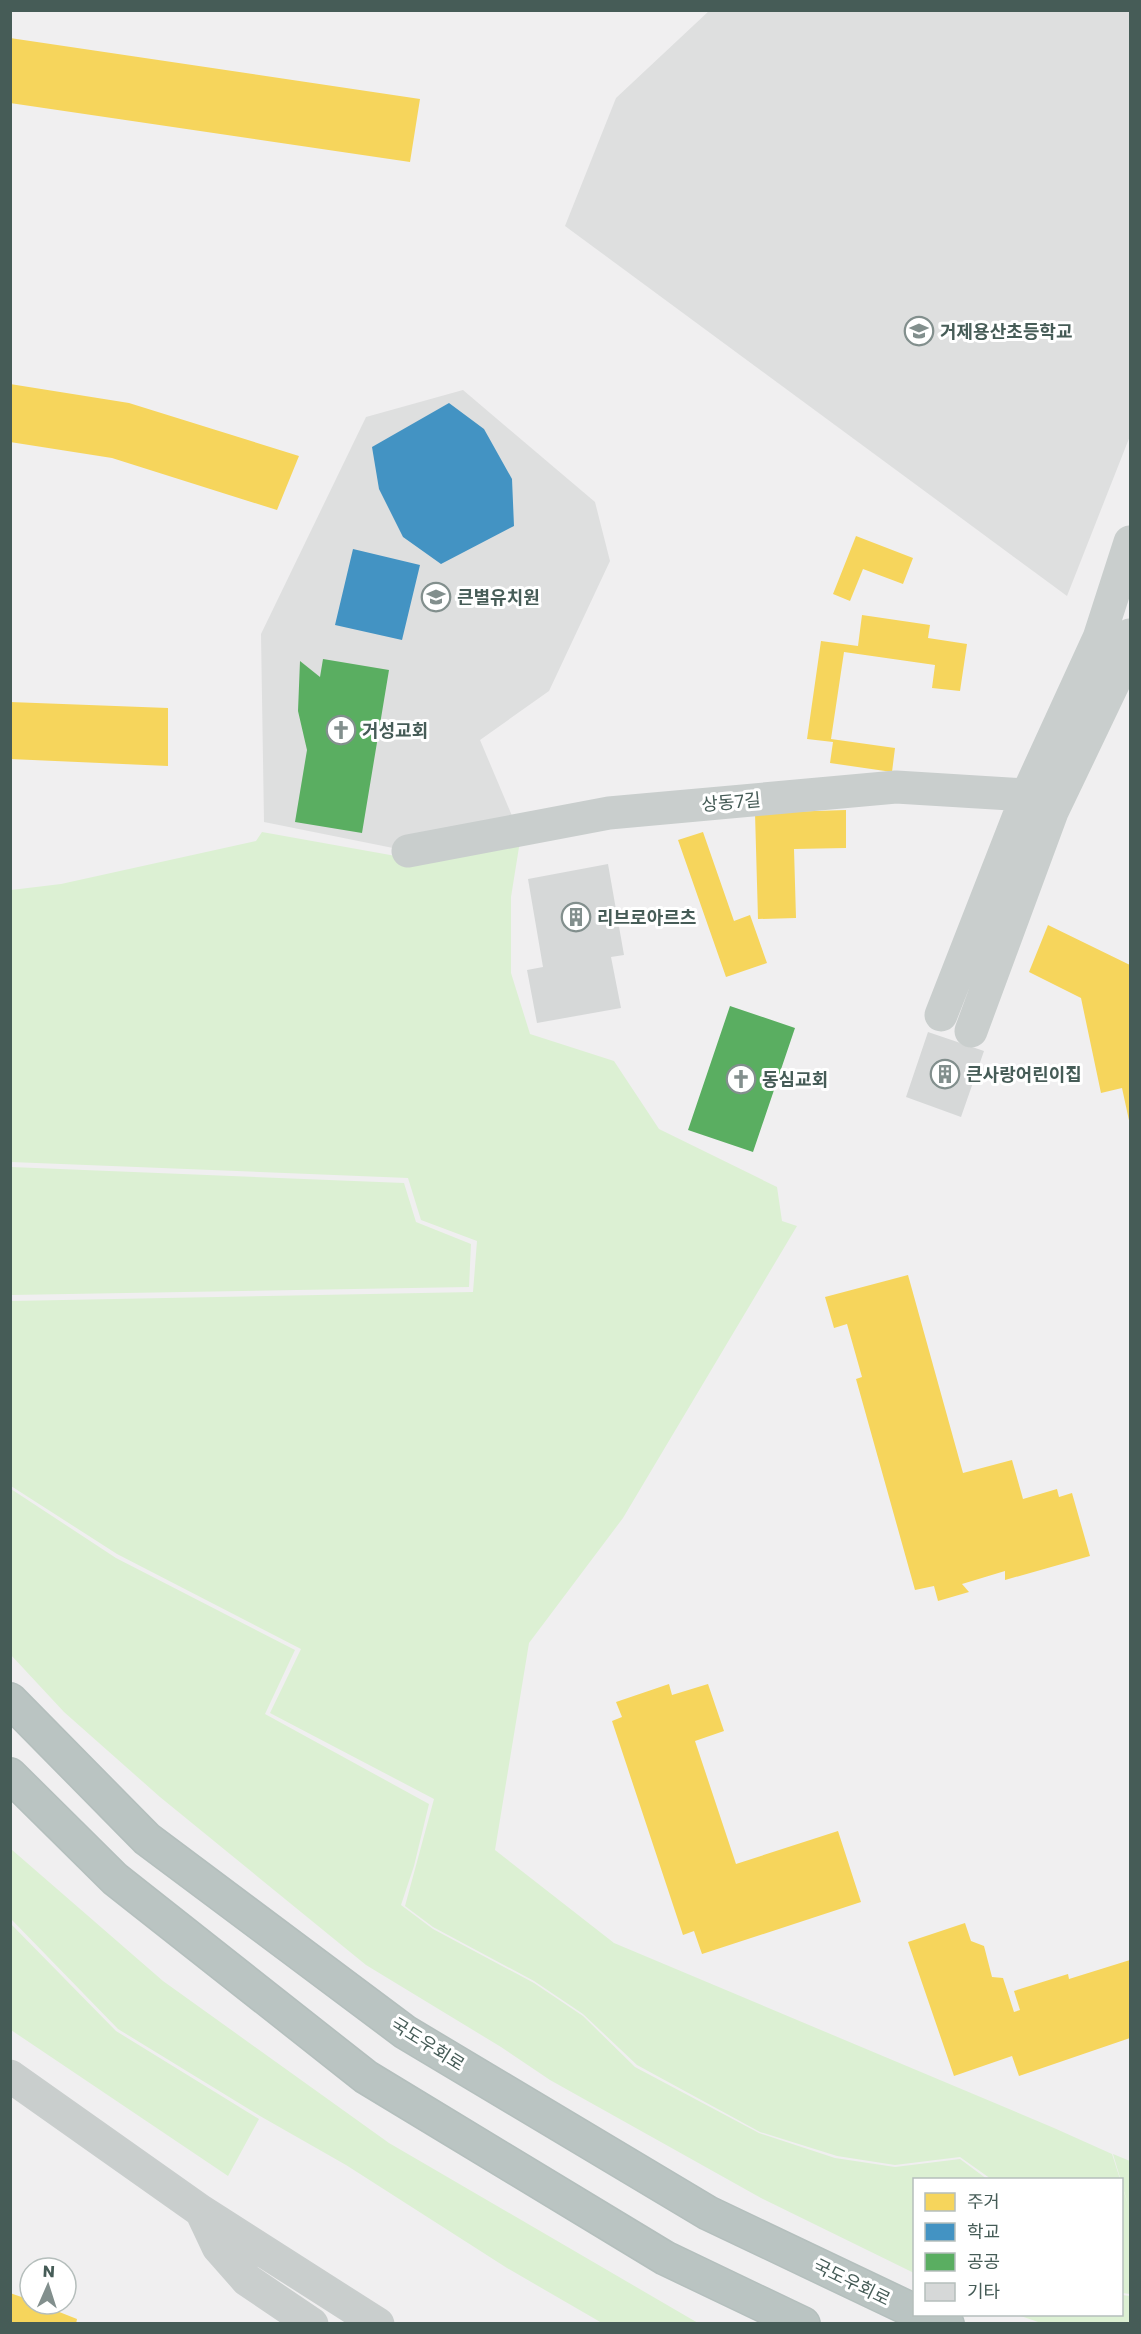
<svg xmlns="http://www.w3.org/2000/svg" width="1141" height="2334" viewBox="0 0 1141 2334" font-family="Poppins,'Noto Sans KR',sans-serif">
  <style>
    .education { fill: #dedfdf }
    .green { fill: #dcf0d3 }
    .homes { fill: #f6d55c }
    .schools { fill: #4393c3 }
    .public { fill: #5aae61 }
    .building { fill: #d6d8d8 }
    .lines { fill: none; stroke-linecap: round; stroke-linejoin: round }
    .highway-casing { stroke: #b4bfbd; stroke-width: 36 }
    .minor { stroke: #c9cecd; stroke-width: 33 }
    .highway { stroke: #bac4c2; stroke-width: 33 }
    .labels { text-anchor: middle; dominant-baseline: central; stroke-width: 6; stroke-linejoin: round; paint-order: stroke }
    .poi-label { font-size: 18px; font-weight: bold; fill: #465c57; stroke: #fff; text-anchor: start }
    .street-label { font-size: 18px; fill: #465c57; stroke: #fff }
  </style>
  <rect width="100%" height="100%" fill="#f0eff0"/>
  <!-- education -->
  <path class="education" d="M 710,10 L 1130,11 L 1130,436 L 1067,596 L 565,226 L 616,98 Z
    M 463,390 L 595,502 L 610,561 L 549,691 L 480,740 L 518,830 L 408,851 L 264,822 L 261,634 L 366,417 Z"/>
  <!-- green -->
  <path class="green" d="M 262,832 L 407,858 L 520,841 L 511,897 L 511,973 L 530,1034 L 614,1061 L 659,1129 L 777,1187 L 782,1221 L 797,1226 L 623,1518 L 529,1643 L 495,1850 L 614,1943 L 1054,2128 L 1112,2154 L 1120,2179 L 991,2179 L 960,2157 L 895,2165 L 837,2156 L 760,2132 L 637,2065 L 583,2014 L 534,1981 L 433,1927 L 405,1906 L 434,1799 L 270,1713 L 301,1649 L 117,1554 L 11,1486 L 11,1301 L 473,1292 L 477,1241 L 421,1220 L 408,1178 L 11,1162 L 11,890 L 61,884 L 256,841 Z
    M 11,1167 L 404,1183 L 416,1222 L 471,1244 L 469,1287 L 11,1295 Z
    M 11,1489 L 116,1558 L 295,1650 L 265,1714 L 429,1804 L 414,1866 L 401,1905 L 433,1929 L 534,1983 L 583,2016 L 635,2067 L 759,2133 L 835,2158 L 895,2167 L 960,2159 L 987,2179 L 914,2180 L 914,2273 L 761,2198 L 550,2080 L 501,2047 L 366,1965 L 160,1797 L 64,1712 L 11,1655 Z
    M 11,1849 L 163,1981 L 389,2143 L 698,2323 L 602,2323 L 507,2268 L 346,2165 L 260,2116 L 118,2029 L 11,1919 Z
    M 10,1923 L 116,2031 L 259,2119 L 228,2176 L 11,2030 Z
    M 1113,2154 L 1130,2161 L 1130,2294 L 1122,2293 L 1122,2186 L 1129,2208 Z
    M 1122,2295 L 1130,2296 L 1130,2323 L 1041,2323 L 1018,2315 L 1122,2314 Z"/>
  <!-- homes -->
  <path class="homes" d="M 10,38 L 420,99 L 410,162 L 10,103 Z
    M 10,384 L 129,403 L 299,456 L 277,510 L 112,458 L 10,442 Z
    M 856,536 L 913,558 L 903,584 L 863,569 L 850,601 L 833,594 Z
    M 862,615 L 930,625 L 928,638 L 967,644 L 960,691 L 932,688 L 935,665 L 844,652 L 831,739 L 895,748 L 892,772 L 830,763 L 833,742 L 807,739 L 821,641 L 858,646 Z
    M 10,702 L 168,708 L 168,766 L 10,759 Z
    M 846,810 L 846,848 L 794,849 L 796,918 L 758,919 L 755,813 Z
    M 703,832 L 734,921 L 750,915 L 767,963 L 726,977 L 678,840 Z
    M 1048,925 L 1130,965 L 1130,1125 L 1122,1088 L 1101,1093 L 1081,998 L 1029,972 Z
    M 908,1275 L 963,1473 L 1012,1460 L 1023,1499 L 1057,1489 L 1059,1497 L 1072,1493 L 1090,1556 L 1005,1580 L 1005,1571 L 962,1584 L 969,1592 L 938,1601 L 934,1586 L 915,1590 L 856,1379 L 862,1377 L 847,1324 L 834,1328 L 825,1297 Z
    M 669,1684 L 672,1695 L 708,1684 L 724,1731 L 695,1741 L 736,1864 L 838,1831 L 861,1902 L 702,1954 L 694,1931 L 683,1935 L 612,1721 L 622,1717 L 616,1702 Z
    M 965,1923 L 971,1941 L 984,1946 L 992,1977 L 1003,1978 L 1014,2012 L 1020,2010 L 1014,1991 L 1068,1974 L 1069,1979 L 1130,1960 L 1130,2038 L 1019,2076 L 1012,2056 L 954,2076 L 908,1942 Z
    M 10,2293 L 30,2300 L 30,2304 L 39,2304 L 77,2319 L 76,2324 L 10,2324 Z"/>
  <!-- schools -->
  <path class="schools" d="M 449,403 L 484,429 L 512,479 L 514,526 L 441,564 L 403,537 L 379,489 L 372,447 Z
    M 353,549 L 420,565 L 402,640 L 335,625 Z"/>
  <!-- public -->
  <path class="public" d="M 323,659 L 389,670 L 362,833 L 295,822 L 307,750 L 298,711 L 300,661 L 320,677 Z
    M 730,1006 L 795,1028 L 753,1152 L 688,1130 Z"/>
  <!-- building -->
  <path class="building" d="M 608,864 L 624,955 L 611,957 L 621,1008 L 537,1023 L 527,970 L 543,967 L 528,879 Z
    M 928,1032 L 984,1051 L 961,1117 L 906,1097 Z"/>
  <g class="lines">
    <!-- highway casing -->
    <g class="highway-casing">
      <path id="highway" d="M 10,1700 L 147,1839 L 405,2032 L 708,2213 L 914,2311
        M 10,1775 L 115,1879 L 366,2077 L 665,2258 L 803,2324
        M 923,2314 L 947,2324"/>
    </g>
    <!-- minor -->
    <path class="minor" d="M 408,851 L 609,813 L 896,787 L 1027,795 L 1052,812
      M 941,1015 L 1027,795 L 1099,638 L 1130,542
      M 971,1031 L 1052,812 L 1117,676 L 1130,635
      M 10,2076 L 201,2211 L 378,2324
      M 202,2213 L 218,2247 L 247,2280 L 312,2324"/>
    <!-- highway -->
    <use href="#highway" class="highway"/>
  </g>
  <!-- icons -->
  <defs>
    <g id="school-ring" transform="scale(1.5)"><circle r="9.5" fill="#fff" stroke="#828f8d" stroke-width="1.5"/><path d="M0-5L7-2L0 1L-7-2ZM-4 1L0 2.5L4 1V4Q0 6-4 4Z" fill="#828f8d"/></g>
    <g id="church-ring" transform="scale(1.5)"><circle r="9.5" fill="#fff" stroke="#828f8d" stroke-width="1.5"/><path d="M-1.2-6h2.4v3.5h3.3v2.4h-3.3V6h-2.4V-.1h-3.3v-2.4h3.3Z" fill="#828f8d"/></g>
    <g id="building-ring" transform="scale(1.5)"><circle r="9.5" fill="#fff" stroke="#828f8d" stroke-width="1.5"/><path d="M-4-6H4V6H1V3H-1V6H-4ZM-2.5-4.3h1.7v1.8h-1.7ZM.8-4.3h1.7v1.8H.8ZM-2.5-1h1.7V.8h-1.7ZM.8-1h1.7V.8H.8Z" fill="#828f8d"/></g>
  </defs>
  <g fill-rule="evenodd">
    <use href="#school-ring" x="919" y="331"/>
    <use href="#school-ring" x="436" y="597"/>
    <use href="#church-ring" x="341" y="730"/>
    <use href="#building-ring" x="576" y="917"/>
    <use href="#building-ring" x="945" y="1074"/>
    <use href="#church-ring" x="741" y="1079"/>
  </g>
  <g class="labels">
    <!-- poi labels -->
    <g class="poi-label">
      <text x="940" y="331">거제용산초등학교</text>
      <text x="457" y="597">큰별유치원</text>
      <text x="362" y="730">거성교회</text>
      <text x="597" y="917">리브로아르츠</text>
      <text x="966" y="1074">큰사랑어린이집</text>
      <text x="762" y="1079">동심교회</text>
    </g>
    <!-- street labels -->
    <g class="street-label">
      <text transform="translate(731 802) rotate(-5)">상동7길</text>
      <text transform="translate(428 2044) rotate(32)">국도우회로</text>
      <text transform="translate(852 2282) rotate(26)">국도우회로</text>
    </g>
  </g>
  <!-- border -->
  <rect width="1141" height="2334" fill="none" stroke="#465c57" stroke-width="24"/>
  <!-- legend -->
  <rect x="913" y="2178" width="210" height="138" fill="#ffffff" stroke="#b5bebc" stroke-width="1.5"/>
  <rect x="925" y="2193" width="30" height="18" fill="#f6d55c" stroke="#b5bebc" stroke-width="1.5"/>
  <text x="967" y="2208" font-size="18" fill="#465c57">주거</text>
  <rect x="925" y="2223" width="30" height="18" fill="#4393c3" stroke="#b5bebc" stroke-width="1.5"/>
  <text x="967" y="2238" font-size="18" fill="#465c57">학교</text>
  <rect x="925" y="2253" width="30" height="18" fill="#5aae61" stroke="#b5bebc" stroke-width="1.5"/>
  <text x="967" y="2268" font-size="18" fill="#465c57">공공</text>
  <rect x="925" y="2283" width="30" height="18" fill="#d6d8d8" stroke="#b5bebc" stroke-width="1.5"/>
  <text x="967" y="2298" font-size="18" fill="#465c57">기타</text>
  <!-- north arrow -->
  <g transform="translate(48 2286) rotate(3)"><circle r="28" fill="#ffffff" stroke="#b5bebc" stroke-width="1.5"/>
  <path d="M0-4.5L10 22L0 15L-10 22Z" fill="#828f8d"/>
  <text y="-9" font-size="16" font-weight="bold" text-anchor="middle" fill="#465c57">N</text>
  </g>
</svg>
